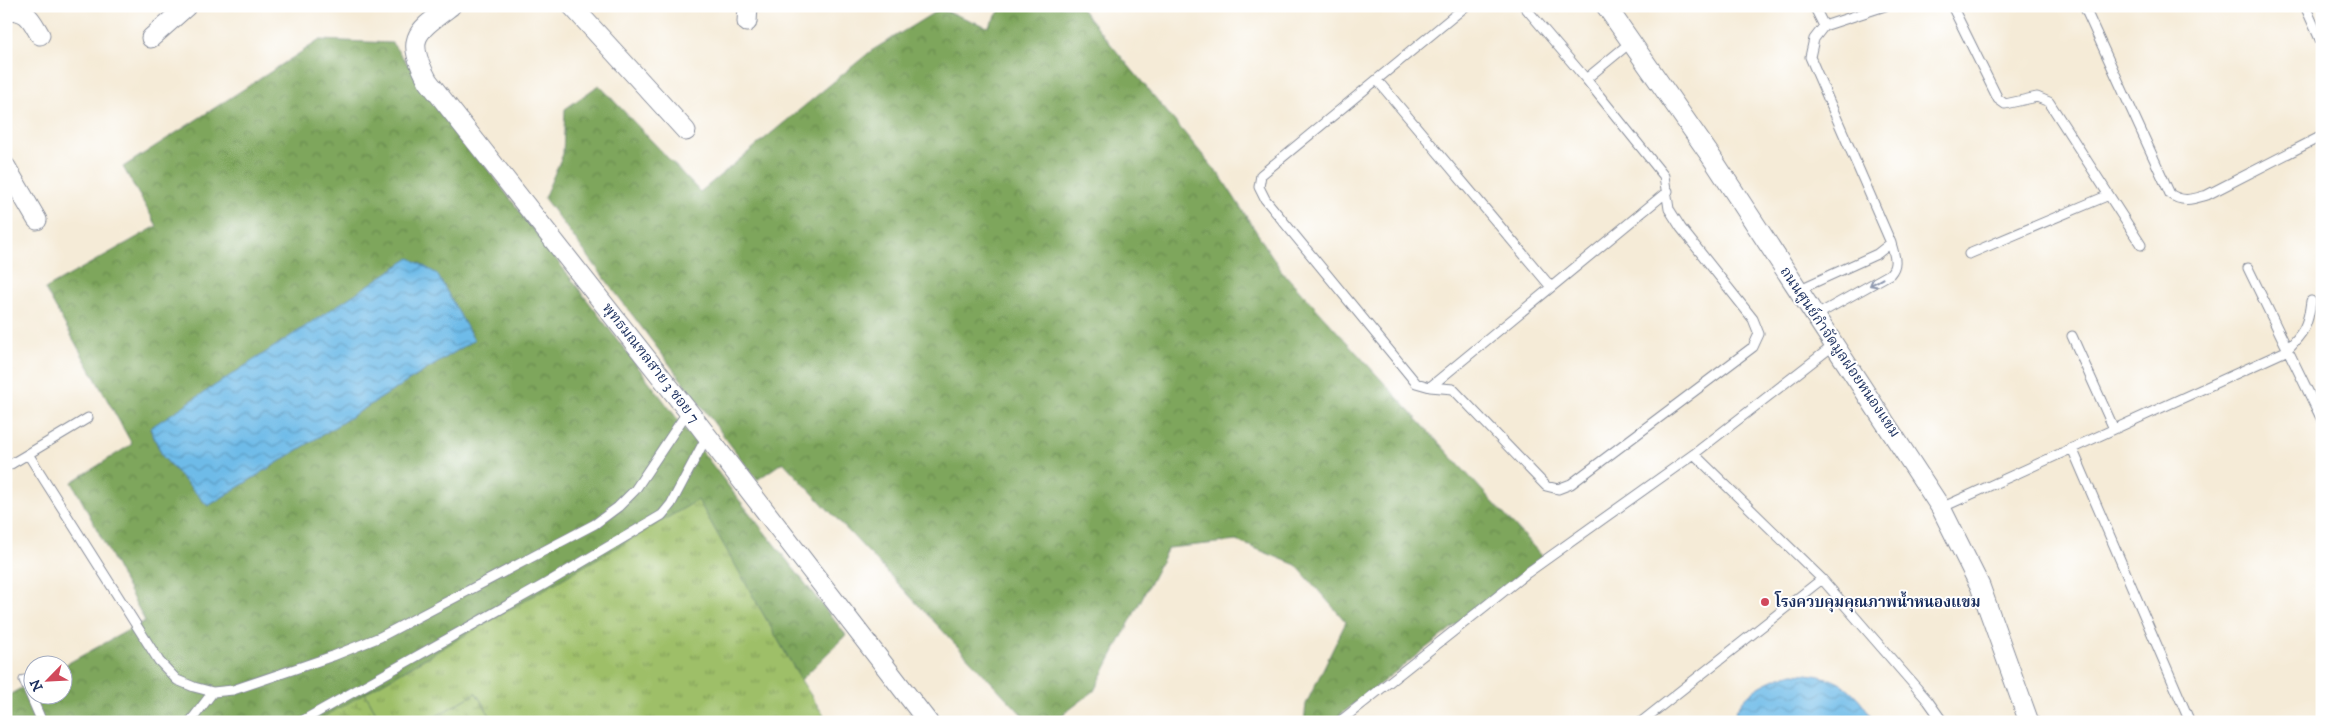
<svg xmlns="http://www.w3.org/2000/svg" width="2328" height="728" viewBox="0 0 2328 728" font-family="'IM FELL DW Pica','Noto Serif Thai',serif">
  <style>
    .grass { fill: url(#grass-tufts); stroke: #5c7763 }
    .forest { fill: url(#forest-crowns); stroke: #4c6a5d; fill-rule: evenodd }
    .wetland { fill: url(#wetland-marsh); stroke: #5c7763 }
    .water { fill: url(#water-waves); stroke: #4475a3 }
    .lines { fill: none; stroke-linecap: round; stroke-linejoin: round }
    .service-casing { stroke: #888d9a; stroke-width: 11 }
    .minor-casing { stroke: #888d9a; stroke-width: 21 }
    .service { stroke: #fff; stroke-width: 9 }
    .minor { stroke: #fff; stroke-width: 19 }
    .oneway { stroke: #8d97ae }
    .poi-dot { fill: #d1495b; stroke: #fff; stroke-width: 2 }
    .labels { text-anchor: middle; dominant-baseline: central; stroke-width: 4; stroke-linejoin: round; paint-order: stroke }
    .street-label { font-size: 15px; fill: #1b2f5e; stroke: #fff }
    .poi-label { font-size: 15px; font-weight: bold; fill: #1b2f5e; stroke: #fff; text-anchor: start }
  </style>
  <defs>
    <pattern id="grass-tufts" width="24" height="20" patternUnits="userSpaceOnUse" patternTransform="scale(1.25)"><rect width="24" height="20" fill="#9ebf68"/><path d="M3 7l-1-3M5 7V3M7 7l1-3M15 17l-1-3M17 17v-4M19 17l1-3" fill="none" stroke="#809c59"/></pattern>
    <pattern id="forest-crowns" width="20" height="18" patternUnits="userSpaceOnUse" patternTransform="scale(1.25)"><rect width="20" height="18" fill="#7ea65c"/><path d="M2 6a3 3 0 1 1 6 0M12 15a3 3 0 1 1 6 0" fill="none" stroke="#66884f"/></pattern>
    <pattern id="wetland-marsh" width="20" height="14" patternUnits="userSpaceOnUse" patternTransform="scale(1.25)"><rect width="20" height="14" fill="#9ebf68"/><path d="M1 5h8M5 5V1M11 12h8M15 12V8" fill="none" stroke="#809c59"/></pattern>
    <pattern id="water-waves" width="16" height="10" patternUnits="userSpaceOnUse" patternTransform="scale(1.25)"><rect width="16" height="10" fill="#6ebbe8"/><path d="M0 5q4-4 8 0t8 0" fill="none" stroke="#5a98bf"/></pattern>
  </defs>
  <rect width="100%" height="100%" fill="#fff"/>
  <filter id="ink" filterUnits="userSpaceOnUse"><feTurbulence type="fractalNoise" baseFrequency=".02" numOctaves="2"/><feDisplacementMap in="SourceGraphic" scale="10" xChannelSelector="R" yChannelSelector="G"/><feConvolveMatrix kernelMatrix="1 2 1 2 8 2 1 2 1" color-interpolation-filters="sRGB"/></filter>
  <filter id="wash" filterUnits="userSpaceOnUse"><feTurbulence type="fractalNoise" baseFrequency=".0096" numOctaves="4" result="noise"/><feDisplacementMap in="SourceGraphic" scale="20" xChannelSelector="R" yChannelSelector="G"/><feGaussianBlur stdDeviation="1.12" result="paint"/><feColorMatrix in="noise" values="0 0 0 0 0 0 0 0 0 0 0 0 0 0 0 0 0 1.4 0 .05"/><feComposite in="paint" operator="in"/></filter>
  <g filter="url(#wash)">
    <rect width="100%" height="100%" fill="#f5ebd7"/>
    <!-- grass -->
    <path class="grass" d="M 699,499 L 801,680 L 828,722 L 494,722 L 476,693 L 426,722 L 381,722 L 365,693 Z"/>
    <!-- forest -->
    <path class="forest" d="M 1003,6 L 1079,6 L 1221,177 L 1281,270 L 1543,557 L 1331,722 L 1304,722 L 1306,704 L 1346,622 L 1296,565 L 1237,541 L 1168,548 L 1094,691 L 1053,722 L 1029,722 L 783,462 L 757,480 L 544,198 L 563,154 L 565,109 L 599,85 L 700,192 L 871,51 L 940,9 L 988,27 Z
      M 320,40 L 392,43 L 736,496 L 846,635 L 801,680 L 698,500 L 315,722 L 6,722 L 6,690 L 9,695 L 32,682 L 32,696 L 62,696 L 63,666 L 145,621 L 72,482 L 132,444 L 45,289 L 157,226 L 123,167 ZM 474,340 L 208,506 L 163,457 L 150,429 Z"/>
    <!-- wetland -->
    <path class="wetland" d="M 365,693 L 381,722 L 315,722 Z
      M 476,693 L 494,722 L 426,722 Z"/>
    <!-- water -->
    <path class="water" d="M 410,258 L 437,274 L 474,340 L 208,506 L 163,457 L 150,428 Z
      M 1793,673 C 1835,675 1854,685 1874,722 L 1732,722 C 1739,693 1768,680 1793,673 Z"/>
  </g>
  <g filter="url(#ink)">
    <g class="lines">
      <!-- service casing -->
      <g class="service-casing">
        <path id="service" d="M 1466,6 L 1261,175 L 1259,187 L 1265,199 L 1416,383 L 1430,387 L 1453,389 L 1546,486 L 1558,489 L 1571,484 L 1753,347 L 1759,334 L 1753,319 L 1681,228 L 1669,209 L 1664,176 L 1586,79 L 1524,6
          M 1814,6 L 1824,26
          M 1952,6 L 1998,99 L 2005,104 L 2037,97 L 2049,102 L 2141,245
          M 2084,6 L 2170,194 C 2183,203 2193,199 2207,195 L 2322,136
          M 2305,6 L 2322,44
          M 1586,79 L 1631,42
          M 1377,80 L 1551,287
          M 1969,254 L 2109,195
          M 2248,268 L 2322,420
          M 1798,290 L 1877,254 L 1891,243
          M 1815,316 L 1890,274 C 1899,264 1894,255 1891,243 L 1810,57 L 1814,39 L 1824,26 L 1885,6
          M 2072,336 L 2114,429
          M 1430,387 L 1668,191
          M 2072,448 L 2190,722
          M 28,454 L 88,418
          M 1694,454 L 1822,579 L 1928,701 L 1943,722
          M 6,467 L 28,454 L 159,661 L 177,680 L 194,687 L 213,692 L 233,690 L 333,656 L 380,637 L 595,524 L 618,507 L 635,490 L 688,411
          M 1941,508 L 2286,351 C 2304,332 2308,326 2311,301
          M 24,680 L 42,722
          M 190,722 L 213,692
          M 300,722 L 545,584 L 662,515 L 671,504 L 707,436
          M 1339,722 L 1527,573 L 1694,454 L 1834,345
          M 1641,722 L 1822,579"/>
      </g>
      <!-- minor casing -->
      <g class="minor-casing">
        <path id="minor" d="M 451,6 C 415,33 405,38 428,81 L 688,411 L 928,722
          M 572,6 L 686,131
          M 1606,6 L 1710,155 L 1941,508 L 1980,586 L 2029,722
          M 6,10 C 28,10 30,18 40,35
          M 747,22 L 748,6
          M 151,38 L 187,6
          M 6,167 L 37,220"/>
      </g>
      <!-- service -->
      <use href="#service" class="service"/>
      <!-- minor -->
      <use href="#minor" class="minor"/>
    </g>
    <!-- one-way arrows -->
    <defs><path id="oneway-shaft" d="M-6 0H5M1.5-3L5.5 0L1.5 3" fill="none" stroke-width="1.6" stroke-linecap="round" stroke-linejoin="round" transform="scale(1.25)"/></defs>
    <use class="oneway" href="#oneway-shaft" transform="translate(1876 282) rotate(151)"/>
  </g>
  <!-- markers -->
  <circle class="poi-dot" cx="1765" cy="602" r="5"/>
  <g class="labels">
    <!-- street labels -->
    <g class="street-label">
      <text transform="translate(1840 352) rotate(56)">ถนนศูนย์กำจัดมูลฝอยหนองแขม</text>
      <text transform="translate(651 363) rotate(52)">พุทธมณฑลสาย 3 ซอย 7</text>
    </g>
    <!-- poi labels -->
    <g class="poi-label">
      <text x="1775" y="602">โรงควบคุมคุณภาพน้ำหนองแขม</text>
    </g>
  </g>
  <!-- margin -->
  <rect width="2328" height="728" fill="none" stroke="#fff" stroke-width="25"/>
  <!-- north arrow -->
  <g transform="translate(48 680) rotate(246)"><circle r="24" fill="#ffffff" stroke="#a4acbf"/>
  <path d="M0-4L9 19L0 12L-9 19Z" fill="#d1495b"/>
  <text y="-8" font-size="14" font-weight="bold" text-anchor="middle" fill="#1b2f5e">N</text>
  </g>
</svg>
